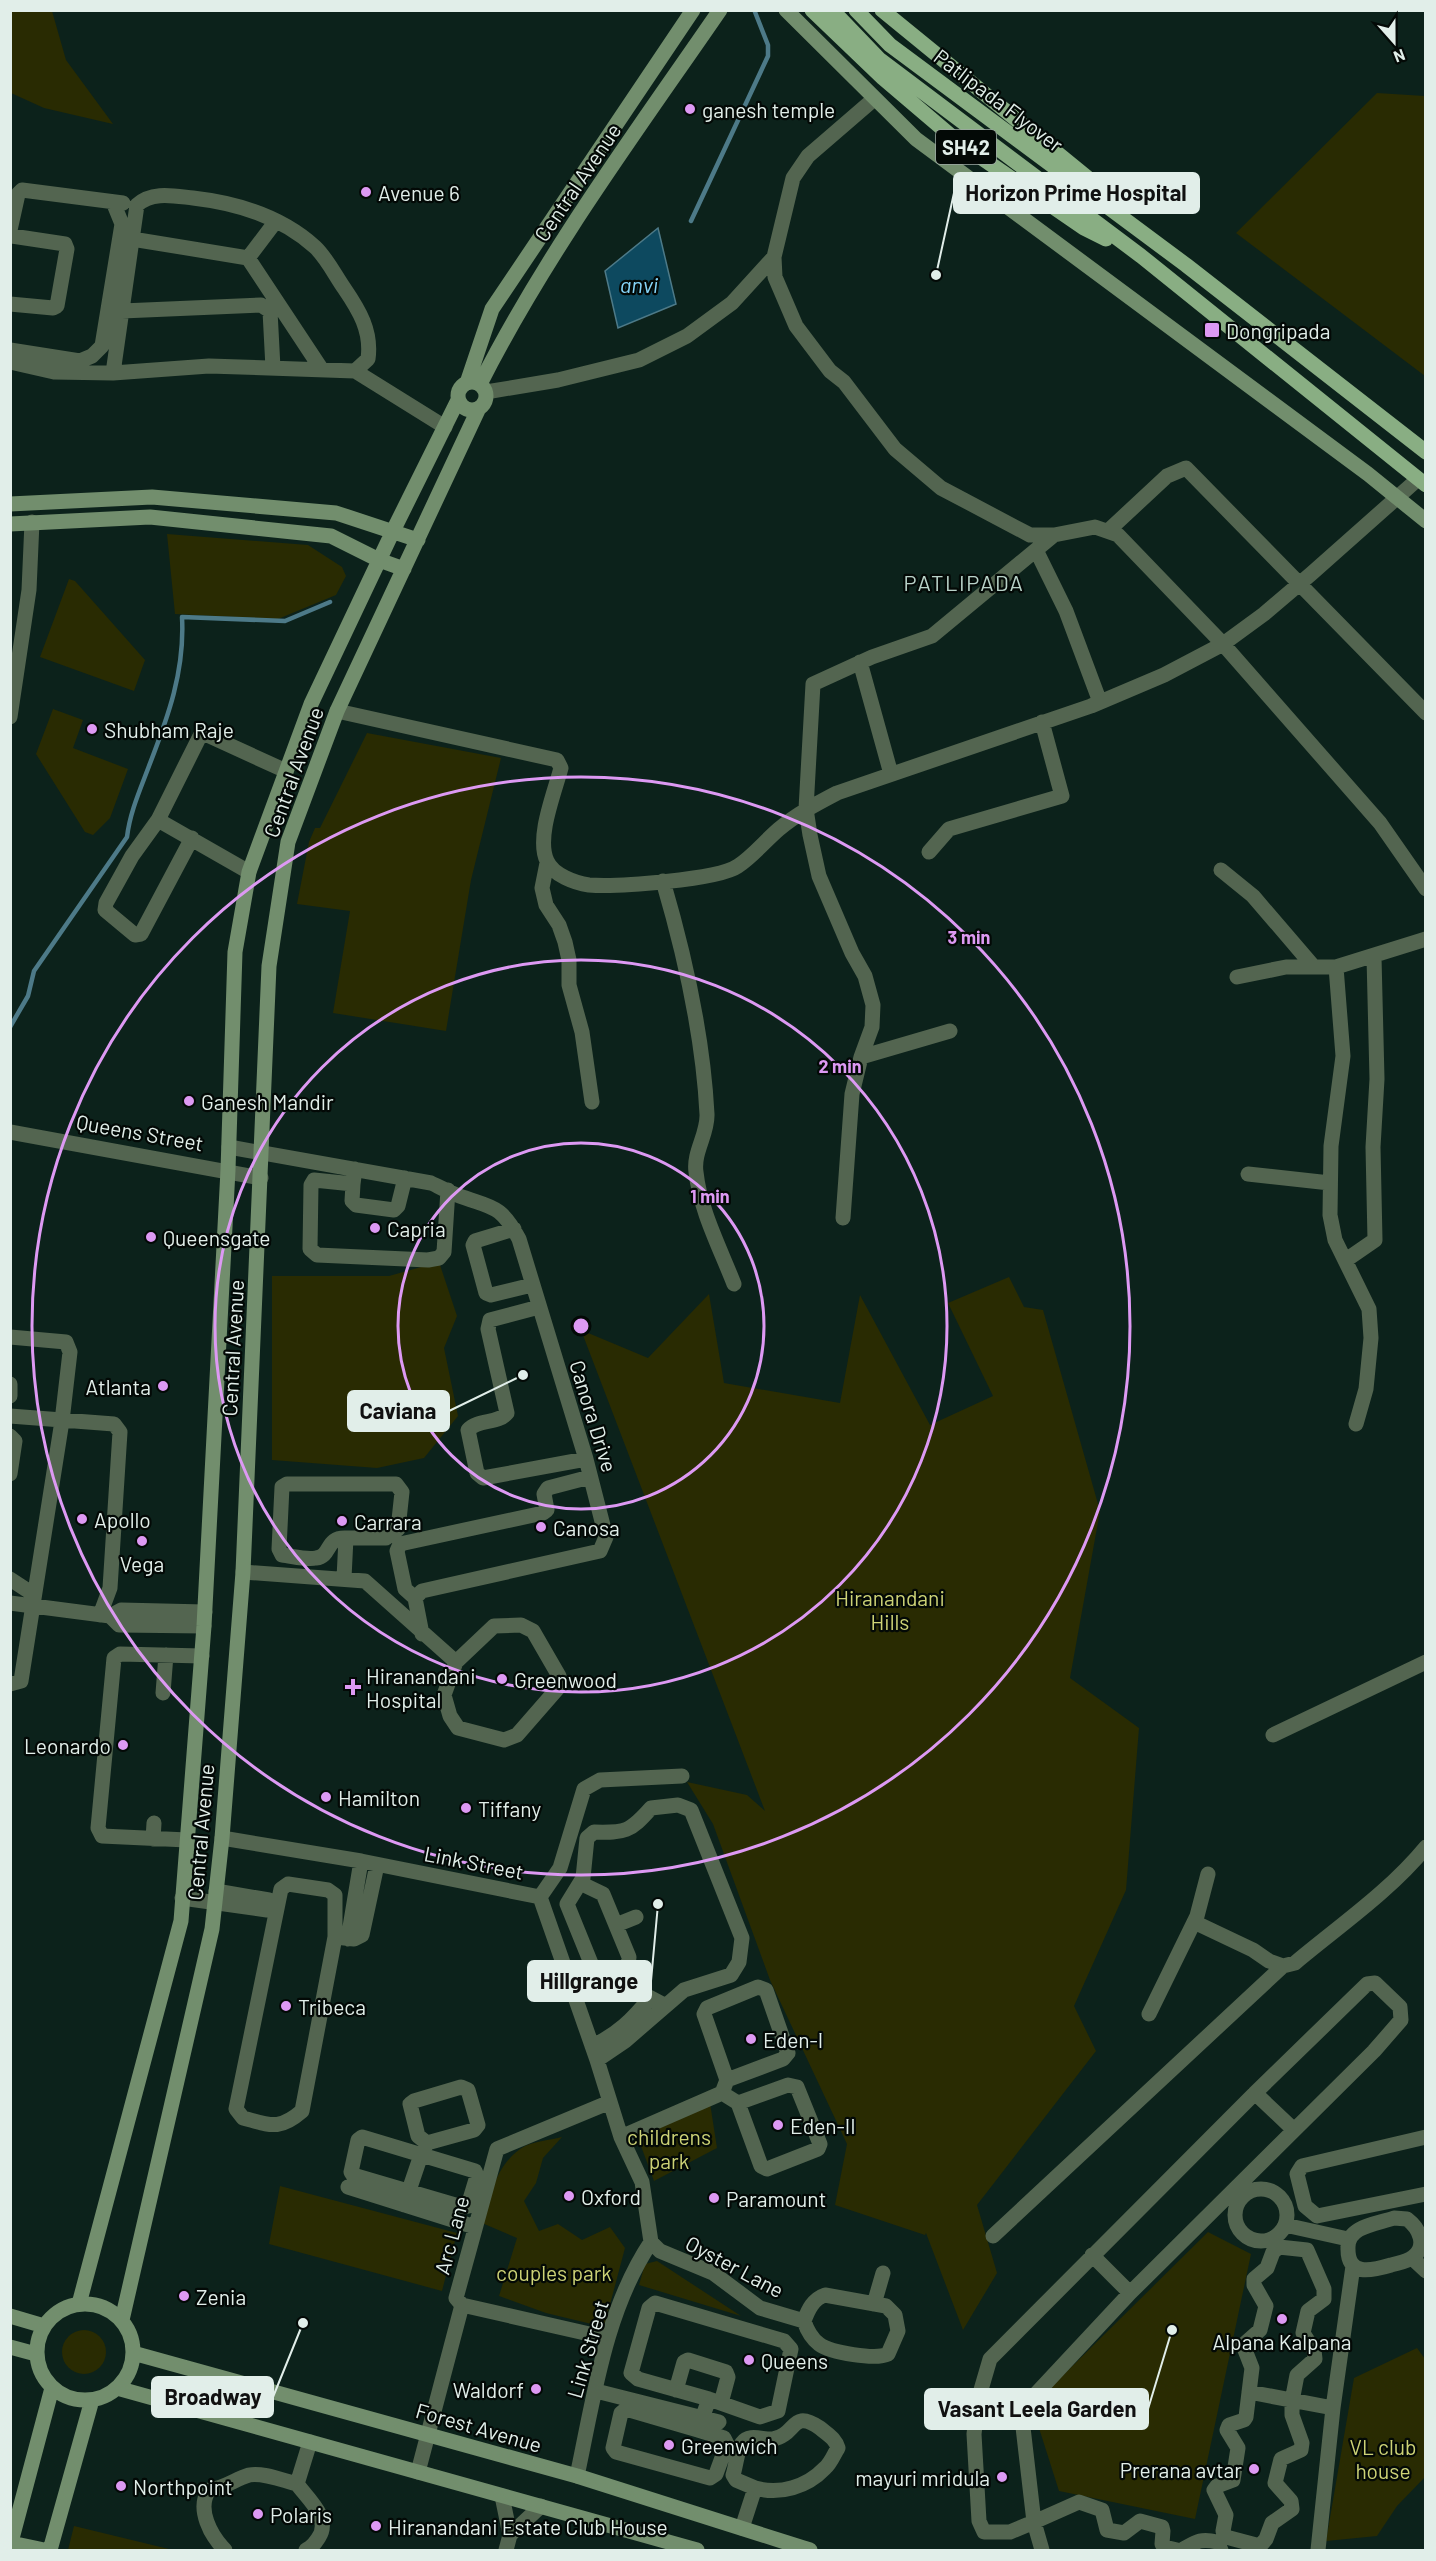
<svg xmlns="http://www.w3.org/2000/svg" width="1436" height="2561" viewBox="0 0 1436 2561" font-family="Barlow,sans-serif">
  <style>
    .green { fill: #292b02 }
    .water { fill: #0d495f; stroke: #4d7a88; stroke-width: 1.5 }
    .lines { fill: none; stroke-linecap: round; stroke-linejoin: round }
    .stream { stroke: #4d7a88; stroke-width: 4.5 }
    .street { stroke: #536550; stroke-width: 15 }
    .secondary { stroke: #728e6d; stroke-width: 15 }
    .primary { stroke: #89ae83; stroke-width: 15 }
    .ring { fill: none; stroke: #dd99f3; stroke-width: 3 }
    .poi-dot { fill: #dd99f3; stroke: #030906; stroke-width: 2 }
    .labels { text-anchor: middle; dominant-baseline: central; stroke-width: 4.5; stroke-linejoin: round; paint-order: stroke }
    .shield { fill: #030906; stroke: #9ea9a5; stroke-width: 1.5 }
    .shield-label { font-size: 20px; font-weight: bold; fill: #e1eee9 }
    .street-label { font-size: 21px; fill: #e1eee9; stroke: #030906 }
    .poi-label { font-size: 21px; fill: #e1eee9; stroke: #030906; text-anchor: start }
    .park-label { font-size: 21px; fill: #cdd376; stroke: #030906 }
    .water-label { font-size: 22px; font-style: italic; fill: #86d5f9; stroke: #030906 }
    .neighbourhood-label { font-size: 22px; letter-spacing: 1.5px; fill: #b8d2c8; stroke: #030906 }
    .centre { fill: #dd99f3; stroke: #030906; stroke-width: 3 }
    .ring-label { font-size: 18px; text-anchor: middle; font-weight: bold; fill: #dd99f3; stroke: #030906; stroke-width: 4.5; stroke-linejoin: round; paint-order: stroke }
    .leader { fill: none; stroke: #e1eee9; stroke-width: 2 }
    .callout-dot { fill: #e1eee9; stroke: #030906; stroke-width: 2 }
    .callout { fill: #e1eee9; stroke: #e1eee9; stroke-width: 2 }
    .callout-label { font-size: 22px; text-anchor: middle; font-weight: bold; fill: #111 }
  </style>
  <rect width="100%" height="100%" fill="#0c221b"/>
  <!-- green -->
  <path class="green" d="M 11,10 L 52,11 L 66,60 L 113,124 L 44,108 L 11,93 Z
    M 1377,93 L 1425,96 L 1425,376 L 1236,233 Z
    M 167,534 L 308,545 L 342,567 L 346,576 L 336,595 L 278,619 L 175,614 Z
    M 69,579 L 75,581 L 145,660 L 134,691 L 40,657 Z
    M 53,709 L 83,720 L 73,748 L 128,769 L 110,818 L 93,835 L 85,832 L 36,754 Z
    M 367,733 L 501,758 L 471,880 L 446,1031 L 333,1013 L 350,911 L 297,904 L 309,842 L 315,828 L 320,828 Z
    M 439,1262 L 457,1316 L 444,1348 L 458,1416 L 424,1458 L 377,1468 L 272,1460 L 272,1276 L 389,1276 Z
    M 1009,1277 L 1024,1307 L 1043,1310 L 1100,1511 L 1070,1678 L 1139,1728 L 1126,1890 L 1074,2006 L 1096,2051 L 977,2205 L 997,2273 L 963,2330 L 926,2233 L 925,2235 L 835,2205 L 847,2144 L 770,1980 L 713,1824 L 687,1782 L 747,1795 L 765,1811 L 581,1330 L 648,1358 L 709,1294 L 724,1383 L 840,1403 L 860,1295 L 930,1425 L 993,1396 L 948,1303 Z
    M 710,2103 L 717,2148 L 654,2181 L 638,2138 Z
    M 562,2137 L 543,2158 L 536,2183 L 524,2201 L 539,2231 L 558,2224 L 582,2240 L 610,2227 L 625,2248 L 604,2327 L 546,2313 L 499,2296 L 517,2238 L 482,2223 C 490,2194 497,2162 525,2146 C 536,2141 551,2140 562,2137 Z
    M 280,2186 L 457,2233 L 442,2291 L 269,2244 Z
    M 1208,2232 L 1251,2254 L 1195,2519 L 1059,2491 L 1032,2406 Z
    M 657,2261 L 741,2316 L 639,2285 L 645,2264 Z
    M62 2352a22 22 0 1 1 44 0a22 22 0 1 1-44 0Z
    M 1417,2348 L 1425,2359 L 1425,2477 L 1397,2506 L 1377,2536 L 1326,2541 L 1354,2378 Z
    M 74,2526 L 173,2550 L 68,2550 Z"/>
  <!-- water -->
  <path class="water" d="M 658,228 L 676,304 L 618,328 L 605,271 Z"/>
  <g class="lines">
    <!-- stream -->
    <path class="stream" d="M 691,221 L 768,56 L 768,45 L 755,12
      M 10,1027 L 28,996 L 34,971 L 127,837 C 130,812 140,790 149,766 C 168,717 185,671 182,617 L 285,621 L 330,602"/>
    <!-- street -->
    <path class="street" d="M 874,99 L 808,156 L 793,178 L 774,257 L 775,277 L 796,326 L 830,371 L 844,382 L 895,449 L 941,488 L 1030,535 L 1054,535 L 1095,527 L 1118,535 L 1223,644 L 1380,823 L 1426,889
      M 10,230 L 18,194 L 22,190 L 123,203
      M 10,234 L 12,236 L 65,244 L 67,249 L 57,306 L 53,308 L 10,304
      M 132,239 L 248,258 L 322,370
      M 248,258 L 276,221
      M 122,311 L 261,305 L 270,311 L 273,368
      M 10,350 L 80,361 L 92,356 L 102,346 L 122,224 L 113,202
      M 10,362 L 54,372 L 113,373 L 209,366 L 355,371 L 445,427
      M 113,373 L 137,205 C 152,191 174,196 193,198 C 237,203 282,217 315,247 C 326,257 335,275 344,288 C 359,310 372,331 368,359 L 355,371
      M 486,392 L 558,380 L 639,360 L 687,336 L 732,303 L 774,257
      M 1109,530 L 1167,476 L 1186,468 L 1426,713
      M 1036,550 L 1066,611 L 1100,702
      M 860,662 L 891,774
      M 337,711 L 557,760 L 561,768 C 554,794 536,838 547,861 C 553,875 575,883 589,885 C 616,887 718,880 738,866 C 753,856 765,841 779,829 C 797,814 816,804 837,793 L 1091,706 L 1164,675 L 1223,644 L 1264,614 L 1311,574 L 1418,479
      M 10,717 L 29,590 L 32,522
      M 158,820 L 200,736 L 205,734 L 286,771
      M 192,838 L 141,934 L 135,935 L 105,910 L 106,903 L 132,856 L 158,820 L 249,872
      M 929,852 L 949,829 L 1062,796 L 1042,722
      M 547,863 L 542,888 L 546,905 L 559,925 L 565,942 L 569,960 L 569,985 L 582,1032 L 592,1102
      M 1221,870 L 1253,896 L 1313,966
      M 663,881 C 685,956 703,1035 707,1114 C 708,1134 693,1152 696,1172 C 700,1210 720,1248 734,1284
      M 1336,967 L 1343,1056 L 1331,1146 L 1330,1215 L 1335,1240 L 1369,1309 L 1371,1338 L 1366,1389 L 1356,1424
      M 1237,977 L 1286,967 L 1336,967 L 1426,939
      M 861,1057 L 950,1031
      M 10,1132 L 261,1178
      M 229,1147 L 431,1183 C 440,1187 448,1192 457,1195 C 491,1208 500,1203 519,1239 L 586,1459 L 606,1537 L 600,1551 L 422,1591 L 415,1598 L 422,1634
      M 355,1169 L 353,1184 L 314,1180 L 311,1185 L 310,1249 L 317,1255 L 428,1260 L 439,1258 L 444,1252 L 448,1190
      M 1248,1174 L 1330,1183
      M 353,1184 L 352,1201 L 356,1205 L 394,1210 L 398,1206 L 405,1178
      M 843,1218 L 852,1094 L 861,1057 L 872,1027 L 873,1005 L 865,976 L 852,953 L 819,876 L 810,835 L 806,809 L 813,684 L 872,657 L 932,636 L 1054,535
      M 514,1229 L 475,1241 L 473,1245 L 486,1293 L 491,1295 L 532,1285
      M 1346,1260 L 1375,1240 L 1373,1147 L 1377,1079 L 1374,957
      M 539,1307 L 490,1320 L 488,1329 L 507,1413 C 498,1424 478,1419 468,1430 L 477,1473 L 483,1478 L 586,1459
      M 10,1337 L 66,1342 L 70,1352 L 62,1421 L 21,1681 L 10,1684
      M 10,1384 L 10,1396
      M 10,1416 L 114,1424 L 120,1432 L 110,1588 L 100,1615
      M 10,1436 L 15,1441 L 10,1474
      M 243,1572 L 365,1581 L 456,1662 L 444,1695 L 450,1716 L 458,1728 L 504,1740 L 517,1735 L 558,1688 L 559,1676 L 533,1631 L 521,1625 L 494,1626 L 456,1662
      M 344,1578 L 346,1538 L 386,1538 L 398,1529 L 402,1492 L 396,1484 L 287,1484 L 282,1487 L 279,1549 L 282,1555 C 292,1556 306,1560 316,1558 C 332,1556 325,1537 346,1538
      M 10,1579 L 33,1594
      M 415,1598 L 405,1589 L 397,1551 L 400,1544 L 543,1513 L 547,1510 L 544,1494 L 548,1488 L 590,1477
      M 10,1603 L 110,1616 L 121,1610 L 205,1612
      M 110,1616 L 119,1625 L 204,1626
      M 163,1693 L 166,1655
      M 1273,1735 L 1426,1662
      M 222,1838 L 361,1861 L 540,1897 L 597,2060 L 621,2137 L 642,2182 L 651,2242 C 605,2311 594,2397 577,2476
      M 153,1839 L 154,1823
      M 187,1840 L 102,1836 L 98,1828 L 114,1658 L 120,1654 L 202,1656
      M 580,1883 L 603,1894 L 629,1957 L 626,1985
      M 216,1891 L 269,1900
      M 540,1897 L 560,1868 L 584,1789 L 600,1780 L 682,1776
      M 182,1898 L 267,1910
      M 1194,1922 L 1253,1950 L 1269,1961 L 1283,1966 L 1295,1963 C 1339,1926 1389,1892 1426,1847
      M 616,1925 L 636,1917
      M 335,1937 L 335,1895 L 328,1890 L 288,1884 L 281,1889 L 236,2109 L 243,2118 C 270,2125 279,2131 302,2111 L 335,1937 L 354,1939 L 362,1935 L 377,1865
      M 348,1939 L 361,1861
      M 1149,2014 L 1197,1916 L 1208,1874
      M 592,2046 C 617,2035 633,2019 650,1998
      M 597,2060 L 625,2041 L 684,1990 L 731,1975 L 739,1962 L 742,1938 L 691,1810 L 678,1805 L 651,1808 C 630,1832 625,1833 594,1832 L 587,1838 L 583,1878 L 567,1904 L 597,1978 L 606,1983 L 626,1985 L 664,2005
      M 722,2093 L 738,2103 L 788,2085 L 797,2087 L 820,2144 L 818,2149 L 767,2169 L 761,2166 L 738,2103
      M 1255,2093 L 1294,2130
      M 362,2137 L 475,2171 L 477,2176 L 468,2206 L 462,2207 L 353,2175 L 351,2172 L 358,2140 Z
      M 621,2137 L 722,2093 L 727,2080 L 704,2014 L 707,2008 L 758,1987 L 766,1990 L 788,2053 L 783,2059 L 727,2080
      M 1426,2137 L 1302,2166 L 1297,2174 L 1305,2206 L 1317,2216 L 1426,2194
      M 348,2187 L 475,2227
      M1235 2215a26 26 0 1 1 52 0a26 26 0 1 1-52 0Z
      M 404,2205 L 421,2155 L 427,2143 L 474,2130 L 478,2125 L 468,2090 L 461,2087 L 414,2101 L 410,2104 L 418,2136 L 427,2143
      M 1394,2218 L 1407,2219 C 1419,2228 1428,2246 1413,2257 C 1407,2262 1397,2263 1391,2265 C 1371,2271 1347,2277 1348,2247 C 1348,2226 1377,2224 1394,2218 Z
      M 1285,2225 L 1348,2239
      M 993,2236 L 1283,1966
      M 651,2242 L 660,2251 L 713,2273 L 760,2308 L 804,2321 C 808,2310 813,2299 825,2295 L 886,2306 L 895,2315 L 898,2331 L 888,2354 C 876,2360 831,2353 819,2344 C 811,2338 807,2330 804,2321
      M 1279,2247 L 1307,2250 L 1324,2289 L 1324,2299 L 1308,2311 L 1303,2333 L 1314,2350 L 1315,2359 L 1297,2375 L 1292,2401 L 1292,2415 L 1302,2443 L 1301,2450 L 1281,2459 L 1275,2483 L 1291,2501 L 1292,2509 L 1272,2523 L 1266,2539 L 1260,2546 L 1226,2537 L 1223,2531 L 1226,2515 L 1214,2490 L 1217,2486 L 1233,2480 L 1238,2448 L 1227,2430 L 1229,2425 L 1244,2420 L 1246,2417 L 1252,2368 L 1243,2345 L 1260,2330 L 1266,2306 L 1254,2285 L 1254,2279 L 1267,2268 L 1273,2252 Z
      M 1092,2255 L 1130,2293
      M 1412,2258 L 1426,2271
      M 874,2304 L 883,2273
      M 607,2338 L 462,2305 L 456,2298 L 497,2149 L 610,2102
      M 676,2390 L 684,2362 L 688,2360 L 726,2372 L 728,2377 L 721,2403
      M 596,2391 L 719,2422
      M 1249,2392 L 1333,2408
      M 978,2403 L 1021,2410
      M 698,2430 L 626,2409 L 621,2413 L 613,2448 L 616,2452 L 710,2478 L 716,2474 L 727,2444 L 724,2438 L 698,2430 L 709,2399 L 638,2379 L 631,2373 L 649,2308 L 655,2303 L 784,2341 L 791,2349 L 778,2411 L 760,2417 L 709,2399
      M 418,2472 L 462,2305
      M 297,2484 L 310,2442
      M 502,2496 L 510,2535
      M 742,2528 L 755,2488 L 736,2480 L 733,2475 C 736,2466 737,2451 742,2443 C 749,2433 763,2440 773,2439 C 797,2435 791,2408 820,2428 C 828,2435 835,2438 838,2448 C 834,2454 831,2463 825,2468 C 807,2487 780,2495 755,2488
      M 225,2550 C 211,2536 196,2509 209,2490 C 225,2488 235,2479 249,2475 C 263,2472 284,2481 297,2484 C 308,2499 331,2518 319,2537 C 315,2543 313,2547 306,2550
      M 506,2550 L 510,2535 L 541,2506
      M 1042,2550 L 1034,2522 L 1010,2532 L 984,2532 L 979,2521 L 974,2434 L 978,2400 L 990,2359 L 1255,2093 L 1367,1984 L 1375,1983 L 1400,2007 L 1401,2020 L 1374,2051 L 1130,2293 L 1021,2410 L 1034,2522 L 1079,2502 L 1102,2510 L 1107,2530 L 1124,2533 L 1140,2521 L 1162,2527 L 1163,2531 L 1162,2544 L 1164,2547 L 1177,2550
      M 1182,2550 C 1196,2542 1200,2538 1217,2542 L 1221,2550
      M 1318,2550 L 1333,2408 L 1353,2266"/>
    <!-- secondary -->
    <path class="secondary" d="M 786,10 L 916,139 L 1368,474 L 1426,521
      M458 396a14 14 0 1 1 28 0a14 14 0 1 1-28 0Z
      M 467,383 L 492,309 L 693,10
      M 480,384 C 547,252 636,132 720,10
      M 10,504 L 152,497 L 336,513 L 418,540
      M 10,524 L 150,517 L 331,536 L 379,560 L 404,569
      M37 2352a48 48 0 1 1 96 0a48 48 0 1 1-96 0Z
      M 79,2304 L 181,1921 L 204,1626 L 228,1170 L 235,952 L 249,872 L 311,704 L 393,531 L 458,400
      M 10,2316 L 44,2326
      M 122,2320 L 212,1929 L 222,1838 L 243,1572 L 269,966 L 288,842 L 337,711 L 479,408
      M 10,2347 L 36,2354
      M 133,2353 L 577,2476 L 810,2550
      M 117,2388 L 697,2550
      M 11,2543 L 44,2550
      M 10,2546 L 52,2388
      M 50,2550 L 92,2400"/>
    <!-- primary -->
    <path class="primary" d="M 812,10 L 883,78 L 957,141 L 1084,228 L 1106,239
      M 832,10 L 879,59 L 1141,256 L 1426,485
      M 856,10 L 890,45 L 1186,265 L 1426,452
      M 882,10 L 1105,192 L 1122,209"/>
  </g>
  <!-- distance rings -->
  <g class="ring">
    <circle cx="581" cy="1326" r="183"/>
    <circle cx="581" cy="1326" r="366"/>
    <circle cx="581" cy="1326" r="549"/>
  </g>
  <!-- markers -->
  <g class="poi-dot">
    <circle cx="690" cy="109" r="6"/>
    <circle cx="366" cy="192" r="6"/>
    <rect x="1204" y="322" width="16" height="16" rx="3"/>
    <circle cx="92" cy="729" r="6"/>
    <circle cx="189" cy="1101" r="6"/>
    <circle cx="375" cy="1228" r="6"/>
    <circle cx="151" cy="1237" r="6"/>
    <circle cx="163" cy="1386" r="6"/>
    <circle cx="82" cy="1519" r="6"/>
    <circle cx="342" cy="1521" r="6"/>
    <circle cx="541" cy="1527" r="6"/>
    <circle cx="142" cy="1541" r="6"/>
    <circle cx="502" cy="1679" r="6"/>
    <path d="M350 1678h6v6h6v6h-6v6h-6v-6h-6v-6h6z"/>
    <circle cx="123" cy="1745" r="6"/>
    <circle cx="326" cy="1797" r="6"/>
    <circle cx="466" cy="1808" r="6"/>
    <circle cx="286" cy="2006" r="6"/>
    <circle cx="751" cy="2039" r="6"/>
    <circle cx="778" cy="2125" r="6"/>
    <circle cx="569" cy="2196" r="6"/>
    <circle cx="714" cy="2198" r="6"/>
    <circle cx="184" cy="2296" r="6"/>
    <circle cx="1282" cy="2319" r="6"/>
    <circle cx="749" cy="2360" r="6"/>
    <circle cx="536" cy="2389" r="6"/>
    <circle cx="669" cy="2445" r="6"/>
    <circle cx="1254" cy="2469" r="6"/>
    <circle cx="1002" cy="2477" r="6"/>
    <circle cx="121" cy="2486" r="6"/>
    <circle cx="258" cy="2514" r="6"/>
    <circle cx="376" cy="2526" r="6"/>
  </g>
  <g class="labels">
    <!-- shield labels -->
    <rect class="shield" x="936" y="130" width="60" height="34" rx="4.5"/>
    <g class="shield-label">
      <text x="966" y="147">SH42</text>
    </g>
    <!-- street labels -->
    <g class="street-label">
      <text transform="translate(999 100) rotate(37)">Patlipada Flyover</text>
      <text transform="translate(577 182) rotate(-56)">Central Avenue</text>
      <text transform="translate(293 772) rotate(-70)">Central Avenue</text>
      <text transform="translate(140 1132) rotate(10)">Queens Street</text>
      <text transform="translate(232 1348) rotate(-87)">Central Avenue</text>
      <text transform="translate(594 1416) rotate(73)">Canora Drive</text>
      <text transform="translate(200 1832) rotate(-85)">Central Avenue</text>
      <text transform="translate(474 1862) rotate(11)">Link Street</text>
      <text transform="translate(451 2235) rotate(-75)">Arc Lane</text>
      <text transform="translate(735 2266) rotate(28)">Oyster Lane</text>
      <text transform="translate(587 2349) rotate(-74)">Link Street</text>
      <text transform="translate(479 2427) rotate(16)">Forest Avenue</text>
    </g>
    <!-- poi labels -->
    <g class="poi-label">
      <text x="702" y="109">ganesh temple</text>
      <text x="378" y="192">Avenue 6</text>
      <text x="1226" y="330">Dongripada</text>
      <text x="104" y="729">Shubham Raje</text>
      <text x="201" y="1101">Ganesh Mandir</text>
      <text x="387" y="1228">Capria</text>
      <text x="163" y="1237">Queensgate</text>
      <text x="151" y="1386" text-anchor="end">Atlanta</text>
      <text x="94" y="1519">Apollo</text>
      <text x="354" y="1521">Carrara</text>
      <text x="553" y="1527">Canosa</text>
      <text x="142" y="1563" text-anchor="middle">Vega</text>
      <text x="366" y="1675">Hiranandani<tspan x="366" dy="24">Hospital</tspan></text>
      <text x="514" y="1679">Greenwood</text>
      <text x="111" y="1745" text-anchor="end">Leonardo</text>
      <text x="338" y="1797">Hamilton</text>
      <text x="478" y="1808">Tiffany</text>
      <text x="298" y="2006">Tribeca</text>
      <text x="763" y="2039">Eden-I</text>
      <text x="790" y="2125">Eden-II</text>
      <text x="581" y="2196">Oxford</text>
      <text x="726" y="2198">Paramount</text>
      <text x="196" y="2296">Zenia</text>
      <text x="1282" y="2341" text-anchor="middle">Alpana Kalpana</text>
      <text x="761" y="2360">Queens</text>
      <text x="524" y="2389" text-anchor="end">Waldorf</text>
      <text x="681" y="2445">Greenwich</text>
      <text x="1242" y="2469" text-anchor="end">Prerana avtar</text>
      <text x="990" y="2477" text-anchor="end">mayuri mridula</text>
      <text x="133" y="2486">Northpoint</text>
      <text x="270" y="2514">Polaris</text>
      <text x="388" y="2526">Hiranandani Estate Club House</text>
    </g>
    <!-- park labels -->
    <g class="park-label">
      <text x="890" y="1597">Hiranandani<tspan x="890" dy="24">Hills</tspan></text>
      <text x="669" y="2136">childrens<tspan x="669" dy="24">park</tspan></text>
      <text x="554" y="2272">couples park</text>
      <text x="1383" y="2446">VL club<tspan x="1383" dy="24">house</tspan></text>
    </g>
    <!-- water labels -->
    <g class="water-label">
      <text x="639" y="284">anvi</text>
    </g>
    <!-- neighbourhood labels -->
    <g class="neighbourhood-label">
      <text x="964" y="582">PATLIPADA</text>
    </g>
  </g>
  <circle cx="581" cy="1326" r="9" class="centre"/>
  <g class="ring-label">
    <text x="969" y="944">3 min</text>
    <text x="840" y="1073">2 min</text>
    <text x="710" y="1203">1 min</text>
  </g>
  <!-- callouts -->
  <path class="leader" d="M936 275L954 193M523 1375L449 1411M658 1904L651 1981M303 2323L273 2397M1172 2330L1148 2409"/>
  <g class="callout-dot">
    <circle cx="936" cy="275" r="6"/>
    <circle cx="523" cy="1375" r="6"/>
    <circle cx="658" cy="1904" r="6"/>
    <circle cx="303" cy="2323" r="6"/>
    <circle cx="1172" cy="2330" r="6"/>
  </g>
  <g class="callout">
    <rect x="954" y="173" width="245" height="40" rx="6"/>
    <rect x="348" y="1391" width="101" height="40" rx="6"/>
    <rect x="528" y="1961" width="123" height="40" rx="6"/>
    <rect x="152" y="2377" width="121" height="40" rx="6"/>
    <rect x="925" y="2389" width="223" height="40" rx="6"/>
  </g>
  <g class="callout-label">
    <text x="1076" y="201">Horizon Prime Hospital</text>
    <text x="398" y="1419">Caviana</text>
    <text x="589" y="1989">Hillgrange</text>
    <text x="213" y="2405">Broadway</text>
    <text x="1037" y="2417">Vasant Leela Garden</text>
  </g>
  <!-- border -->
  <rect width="1436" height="2561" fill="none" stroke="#e1eee9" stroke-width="24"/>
  <!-- north arrow -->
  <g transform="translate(1394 42) rotate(159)" stroke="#030906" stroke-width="4.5" paint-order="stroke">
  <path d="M0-4.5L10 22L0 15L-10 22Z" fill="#e1eee9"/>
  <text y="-9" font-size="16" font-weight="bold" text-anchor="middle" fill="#e1eee9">N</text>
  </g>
</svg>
